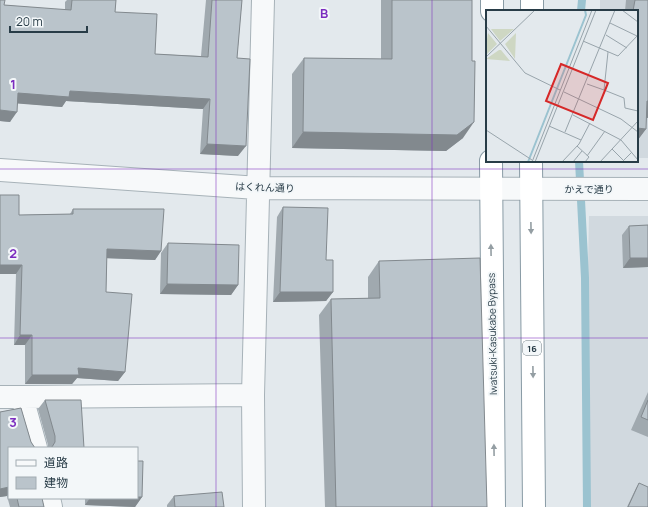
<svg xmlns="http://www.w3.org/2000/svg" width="648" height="507" viewBox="0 0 648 507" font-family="Manrope,'Noto Sans JP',sans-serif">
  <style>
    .built { fill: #d1d9df }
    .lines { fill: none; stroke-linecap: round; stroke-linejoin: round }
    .stream { stroke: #9bc3d0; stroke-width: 8 }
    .minor-casing { stroke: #a7b2b8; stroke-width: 24 }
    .highway-casing { stroke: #899ba5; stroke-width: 24 }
    .minor { stroke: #f7f9fa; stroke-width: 22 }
    .highway { stroke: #fff; stroke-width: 22 }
    .wall { fill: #a0a9af }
    .shaded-wall { fill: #82898e }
    .building { fill: #bac4cb; stroke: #82898e }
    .oneway { fill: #949ea3 }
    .grid { fill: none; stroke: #7b2cbf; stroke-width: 1; stroke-opacity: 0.55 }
    .labels { text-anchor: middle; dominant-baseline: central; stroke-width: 4; stroke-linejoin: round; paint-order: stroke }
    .shield { fill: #f3f7f9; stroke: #65747c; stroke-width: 1 }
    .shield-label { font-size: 9px; font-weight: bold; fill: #283c47 }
    .street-label { font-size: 10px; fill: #283c47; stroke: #f3f7f9 }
    .inset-river { fill: none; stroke: #9bc3d0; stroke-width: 2 }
    .inset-road { fill: none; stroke: #98a4ab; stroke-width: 1 }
    .view { fill: #d62828; fill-opacity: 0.15; stroke: #d62828; stroke-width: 2 }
    .inset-edge { fill: none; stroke: #283c47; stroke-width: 2 }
    .grid-label { font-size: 13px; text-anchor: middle; font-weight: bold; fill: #7b2cbf; stroke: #f3f7f9; stroke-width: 4; stroke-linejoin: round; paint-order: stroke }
  </style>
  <rect width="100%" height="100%" fill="#e3e9ed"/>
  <!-- built -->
  <path class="built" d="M 600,0 L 648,0 L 648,158 L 637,158 L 637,11 L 600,11 Z
    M 589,216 L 648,216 L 648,507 L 583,507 Z"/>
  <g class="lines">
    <!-- stream -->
    <path class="stream" d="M 581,11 L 582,0
      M 579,161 L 585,278 L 587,507"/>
    <!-- minor casing -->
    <g class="minor-casing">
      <path id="minor" d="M 0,170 L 258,188 L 648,189
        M 0,397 L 22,397 L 36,448
        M 22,397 L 253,395
        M 49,498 L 51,507
        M 254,507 L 253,395 L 263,0"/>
    </g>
    <!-- highway casing -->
    <g class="highway-casing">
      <path id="highway" d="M 492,11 L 492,0
        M 532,11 L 532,0
        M 491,161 L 494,507
        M 531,161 L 534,507"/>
    </g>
    <!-- minor -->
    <use href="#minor" class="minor"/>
    <!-- highway -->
    <use href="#highway" class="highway"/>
  </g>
  <!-- wall -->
  <path class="wall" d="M 0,0 L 4,5 L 65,10 L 65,2 L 67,0 L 116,0 L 115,12 L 155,54 L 201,56 L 206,0 L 242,0 L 237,58 L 238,156 L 200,154 L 203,109 L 66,101 L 62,107 L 18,103 L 10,122 L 0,121 Z
    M 381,0 L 472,0 L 463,138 L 446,151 L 292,148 L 292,74 L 304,58 L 381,59 Z
    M 626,0 L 648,0 L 646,129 L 637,141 L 637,11 L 625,11 Z
    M 0,195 L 19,215 L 70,214 L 73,209 L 161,251 L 155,260 L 107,258 L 106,292 L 125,372 L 118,381 L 77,378 L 72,384 L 25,384 L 25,345 L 14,345 L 16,274 L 0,274 Z
    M 283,207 L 326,260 L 333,292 L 326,301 L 273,302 L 277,217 Z
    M 648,225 L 648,267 L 623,268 L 622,235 L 629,226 Z
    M 168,243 L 238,285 L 231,295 L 160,294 L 161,253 Z
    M 379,261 L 487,507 L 325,507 L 319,315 L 331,299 L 368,298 L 368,277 Z
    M 648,392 L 648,437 L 631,430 Z
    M 45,400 L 84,448 L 48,448 L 48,445 L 38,409 Z
    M 21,408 L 31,442 L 35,448 L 9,448 L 9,498 L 42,498 L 44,507 L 10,507 L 7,496 L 0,497 L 0,412 Z
    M 639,483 L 648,507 L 627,507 L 636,488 Z
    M 174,496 L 224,507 L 167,507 L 167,505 Z
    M 142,497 L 135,507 L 85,505 L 85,498 L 137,498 Z"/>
  <!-- shaded-wall -->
  <path class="shaded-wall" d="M 70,91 L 210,99 L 203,109 L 66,101 L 62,107 L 11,103 L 18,93 Z
    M 647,101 L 648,101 L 648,118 L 637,117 Z
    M 0,110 L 17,112 L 10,122 L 0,121 Z
    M 474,122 L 463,138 L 446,151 L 292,148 L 303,132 Z
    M 637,128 L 646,129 L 637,141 Z
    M 207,144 L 246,146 L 238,156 L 200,154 Z
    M 107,249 L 161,251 L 155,260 L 101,258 Z
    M 630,258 L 648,258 L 648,267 L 623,268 Z
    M 0,265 L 22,265 L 16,274 L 0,274 Z
    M 167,284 L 238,285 L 231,295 L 160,294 Z
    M 280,292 L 333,292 L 326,301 L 273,302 Z
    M 20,335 L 32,335 L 25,345 L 14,345 Z
    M 78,368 L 125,372 L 118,381 L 77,378 L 72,384 L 25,384 L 32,375 Z
    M 9,487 L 9,493 L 7,496 L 0,497 L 0,489 Z
    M 137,497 L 142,497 L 135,507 L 85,505 L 90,498 L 137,498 Z"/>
  <!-- building -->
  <path class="building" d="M 0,0 L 5,0 L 4,5 L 71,10 L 72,0 L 116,0 L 115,12 L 157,14 L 155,54 L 208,57 L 212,0 L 242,0 L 237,58 L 250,59 L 246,146 L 207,144 L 210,99 L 70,91 L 69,97 L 18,93 L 17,112 L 0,110 Z
    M 392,0 L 472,0 L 472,61 L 475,61 L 474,122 L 457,135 L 303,132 L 304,58 L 392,59 Z
    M 635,0 L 648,0 L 648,101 L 647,101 L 646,129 L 637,128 L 637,11 L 633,11 Z
    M 0,195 L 19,195 L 19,215 L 73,214 L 73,209 L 164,209 L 161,251 L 107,249 L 106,292 L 132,294 L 125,372 L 78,368 L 79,375 L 32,375 L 32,335 L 20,335 L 22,265 L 0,265 Z
    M 283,207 L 328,208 L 326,260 L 333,260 L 333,292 L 280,292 Z
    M 648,225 L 648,258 L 630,258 L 629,226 Z
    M 168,243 L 239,245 L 238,285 L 167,284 Z
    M 480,258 L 487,507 L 336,507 L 331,299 L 380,298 L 379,261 Z
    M 45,400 L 81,400 L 84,448 L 50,448 L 52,447 L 55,442 L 55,436 Z
    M 648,400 L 648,420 L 641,417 Z
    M 21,408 L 31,442 L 35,448 L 9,448 L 9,487 L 0,489 L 0,412 Z
    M 137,461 L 143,461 L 142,497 L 137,497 Z
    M 639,483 L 648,487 L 648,507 L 628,507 Z
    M 222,492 L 224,507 L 175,507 L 174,496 Z
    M 17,498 L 42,498 L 44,507 L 19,507 Z"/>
  <!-- one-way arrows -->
  <defs><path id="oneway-solid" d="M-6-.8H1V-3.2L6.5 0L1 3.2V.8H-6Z"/></defs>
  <g class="oneway">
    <use href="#oneway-solid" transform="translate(531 228) rotate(89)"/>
    <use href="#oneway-solid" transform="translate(491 250) rotate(-91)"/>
    <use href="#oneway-solid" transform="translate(533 372) rotate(89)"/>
    <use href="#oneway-solid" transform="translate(494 450) rotate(-91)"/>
  </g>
  <!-- grid -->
  <path class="grid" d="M 216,0 L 216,507M 432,0 L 432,507M 0,169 L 648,169M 0,338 L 648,338"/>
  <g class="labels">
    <!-- shield labels -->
    <rect class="shield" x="523" y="341" width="18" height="14" rx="3"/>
    <g class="shield-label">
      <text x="532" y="348">16</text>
    </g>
    <!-- street labels -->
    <g class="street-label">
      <text transform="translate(265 187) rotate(2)">はくれん通り</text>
      <text x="589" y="189">かえで通り</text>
      <text transform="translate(492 334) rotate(-91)">Iwatsuki-Kasukabe Bypass</text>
    </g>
  </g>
  <!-- overview -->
  <g transform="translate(486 10)">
    <rect width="152" height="152" fill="#e3e9ed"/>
    <path d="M 5,19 L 28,19 L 14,31 ZM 2,23 L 11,34 L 0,45 L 0,35 ZM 30,23 L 29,49 L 19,34 ZM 13,40 L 15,40 L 24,51 L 0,49 Z" fill="#ced7c3"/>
    <path class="inset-river" d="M 42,152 L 100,5 L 99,0"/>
    <path class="inset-road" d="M 136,0 L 152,12M 124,13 L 151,26M 0,16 L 39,63 L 74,80M 120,25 L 141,38M 97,31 L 132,46 L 152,25M 122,42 L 118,80 L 138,88 L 139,98 L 152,101M 0,47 L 49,0M 101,74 L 118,80M 78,82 L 135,109 L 152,122M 87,105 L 135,130 L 152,150M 63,116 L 95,130M 0,120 L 46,150M 79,122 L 129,0M 91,136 L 103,147 L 99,152M 126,139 L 137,150M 101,146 L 119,121M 46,152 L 106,0M 49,152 L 110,0M 76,152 L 93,134 L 104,113M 87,152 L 96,141M 114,152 L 152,111M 136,152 L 146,142"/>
    <path class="view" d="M 75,54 L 122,73 L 107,110 L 60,91 Z"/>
    <rect width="152" height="152" class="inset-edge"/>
  </g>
  <g class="grid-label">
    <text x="324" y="18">B</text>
    <text x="13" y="89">1</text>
    <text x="13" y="258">2</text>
    <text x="13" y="427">3</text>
  </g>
  <!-- legend -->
  <rect x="8" y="447" width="130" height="52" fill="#f3f7f9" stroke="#a2acb2"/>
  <rect x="16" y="460" width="20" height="6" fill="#f7f9fa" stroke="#a2acb2"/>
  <text x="44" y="467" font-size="12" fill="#283c47">道路</text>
  <rect x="16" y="477" width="20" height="12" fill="#bac4cb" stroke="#a2acb2"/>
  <text x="44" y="487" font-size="12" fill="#283c47">建物</text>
  <!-- scale -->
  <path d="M10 26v6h77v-6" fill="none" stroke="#283c47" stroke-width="2"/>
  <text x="16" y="26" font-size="12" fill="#283c47" stroke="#f3f7f9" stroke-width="3" paint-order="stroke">20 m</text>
</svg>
